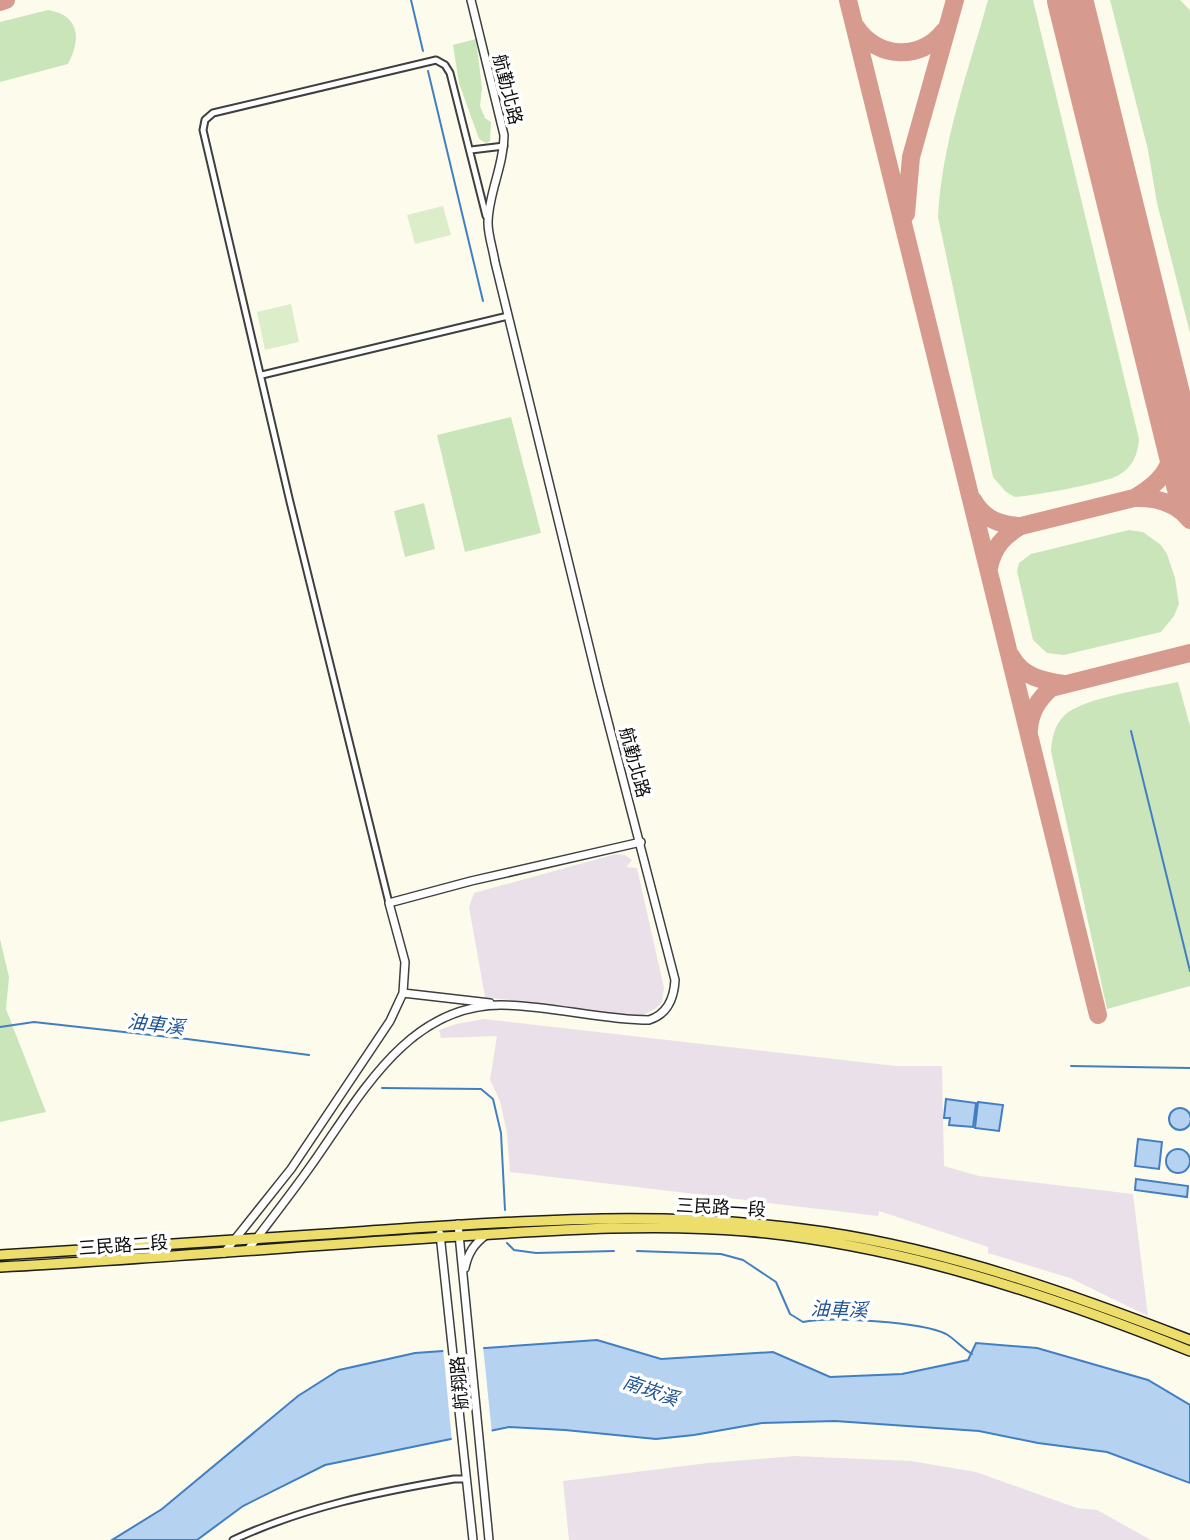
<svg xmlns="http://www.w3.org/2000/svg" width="1190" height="1540" viewBox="0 0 1190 1540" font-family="Literata,'Noto Sans TC',serif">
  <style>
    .industrial { fill: #eae0ea }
    .green { fill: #cae5b9 }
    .pitch { fill: #dcedca }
    .water { fill: #b5d3f1; stroke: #427fc2; stroke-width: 2 }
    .pier { fill: #fdfcec }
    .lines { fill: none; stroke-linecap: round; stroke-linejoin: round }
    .stream { stroke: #427fc2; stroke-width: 2 }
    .taxiway { stroke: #d69a8e; stroke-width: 18 }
    .runway { stroke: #d69a8e; stroke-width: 46 }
    .minor-casing { stroke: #3f3f3f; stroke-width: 9 }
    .tertiary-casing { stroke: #3f3f3f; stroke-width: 10 }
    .primary-casing { stroke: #1d1d1d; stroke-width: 12 }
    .minor { stroke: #fff; stroke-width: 5 }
    .tertiary { stroke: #fff; stroke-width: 7 }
    .primary { stroke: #edde6c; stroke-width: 9 }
    .labels { text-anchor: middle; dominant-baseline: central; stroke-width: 7; stroke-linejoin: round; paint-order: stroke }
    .street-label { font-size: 18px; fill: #0c0c0c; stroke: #fff }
    .water-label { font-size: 19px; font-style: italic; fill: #205393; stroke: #fff }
  </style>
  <rect width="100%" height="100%" fill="#fdfcec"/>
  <!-- industrial -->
  <path class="industrial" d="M 616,854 L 625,855 L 632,860 L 626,867 L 637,868 L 664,988 L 662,1002 L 655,1009 L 639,1017 L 485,997 L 469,907 L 474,893 Z
    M 484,1019 L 896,1066 L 942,1066 L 944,1166 L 979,1176 L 1133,1194 L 1148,1316 L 1070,1278 L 988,1253 L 988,1247 L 879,1211 L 878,1216 L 510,1172 L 507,1133 L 500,1101 L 490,1080 L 497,1036 L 441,1038 L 439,1030 L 456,1024 Z
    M 795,1456 L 911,1461 L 976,1472 L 1077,1508 L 1097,1510 L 1151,1540 L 569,1540 L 563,1481 L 708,1463 Z"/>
  <!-- green -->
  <path class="green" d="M 988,0 L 1033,0 L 1139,439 C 1138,454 1133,467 1119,475 C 1106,483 1032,496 1015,497 L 1006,492 L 993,477 L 938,217 C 942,142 968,72 988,0 Z
    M 1110,0 L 1180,0 L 1190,10 L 1190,333 L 1157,203 L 1148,150 Z
    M 48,10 C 53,11 61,13 65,16 C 82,28 76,49 68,64 L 0,82 L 0,22 Z
    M 476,39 L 482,88 L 480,106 L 485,118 L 491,122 L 490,141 L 486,143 L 479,139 L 459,83 L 453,45 Z
    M 511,417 L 541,533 L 465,552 L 437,435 Z
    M 424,503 L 435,549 L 405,557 L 394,511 Z
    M 1129,530 L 1143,532 L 1161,545 L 1167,554 L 1175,578 L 1179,604 L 1174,616 L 1161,632 L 1064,655 L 1047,653 L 1033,640 L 1017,571 L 1019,563 L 1031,554 Z
    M 1178,682 L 1190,726 L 1190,986 L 1107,1009 L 1051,751 C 1052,738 1054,726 1064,716 C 1080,698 1152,688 1178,682 Z
    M 0,939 L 9,977 L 6,1009 L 46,1112 L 0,1122 Z"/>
  <!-- pitch -->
  <path class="pitch" d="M 443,206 L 451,235 L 415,244 L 407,215 Z
    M 291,304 L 299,342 L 265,350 L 257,312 Z"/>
  <!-- water -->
  <path class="water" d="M 946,1099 L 976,1103 L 973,1127 L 949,1125 L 950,1118 L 944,1118 Z
    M 978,1102 L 1003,1105 L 999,1131 L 975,1128 Z
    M1169 1119a11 11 0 1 1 22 0a11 11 0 1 1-22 0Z
    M 1138,1139 L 1162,1142 L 1159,1169 L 1135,1166 Z
    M1166 1161a12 12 0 1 1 24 0a12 12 0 1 1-24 0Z
    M 1136,1179 L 1188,1186 L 1187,1197 L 1135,1190 Z
    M 597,1340 L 661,1359 L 773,1352 L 830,1377 L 902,1374 L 968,1360 L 976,1343 L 1037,1348 L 1148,1380 L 1190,1405 L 1190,1483 L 1107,1452 L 1038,1443 L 979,1431 L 835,1421 L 762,1423 L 694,1435 L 656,1439 L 565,1430 L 509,1427 L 325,1465 L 243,1506 L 197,1540 L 112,1540 L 162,1509 L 298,1396 L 339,1370 L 415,1353 Z"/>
  <!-- pier -->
  <path class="pier" d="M 483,1346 L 492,1434 L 452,1442 L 443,1348 Z"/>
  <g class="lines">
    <!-- stream -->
    <path class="stream" d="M 411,0 L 423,51
      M 428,71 L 483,301
      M 1131,731 L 1190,971
      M 0,1027 L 34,1022 L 187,1039 L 309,1055
      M 1071,1066 L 1190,1068
      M 382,1088 L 481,1089 L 493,1099 L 501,1133 L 505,1210
      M 507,1243 L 514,1250 L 536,1253 L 614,1251
      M 637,1251 L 721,1254 L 743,1260 L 776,1282 L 790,1314 L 803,1322 C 828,1316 923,1322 946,1334 C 955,1339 963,1349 972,1354"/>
    <!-- taxiway -->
    <path class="taxiway" d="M 848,0 L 1098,1015
      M 0,2 L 6,0
      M 856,27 C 877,59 921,61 944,31
      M 906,214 L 911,157 L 955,0
      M 1134,498 C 1168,479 1176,460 1174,421
      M 973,500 C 984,519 999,525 1021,526 L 1134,498 C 1156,497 1176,502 1190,520
      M 989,568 C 993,548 1003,536 1021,526
      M 1011,656 C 1022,677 1043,681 1064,684
      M 1029,730 C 1030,712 1038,700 1051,688 L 1190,653"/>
    <!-- runway -->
    <path class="runway" d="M 1070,0 L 1190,488"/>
    <!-- minor casing -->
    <g class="minor-casing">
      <path id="minor" d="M 471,150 L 504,146
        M 262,375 L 508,316
        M 389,903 L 290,502 L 203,130 L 205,120 L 213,113 L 436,60 L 445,65 L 450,73 L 486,216
        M 233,1540 C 304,1507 378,1492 454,1479 L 466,1479"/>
    </g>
    <!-- tertiary casing -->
    <g class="tertiary-casing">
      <path id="tertiary" d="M 403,993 L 490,1003
        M 458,1224 L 489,1540
        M 440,1234 L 473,1540
        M 247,1251 C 271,1219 295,1189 317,1157 C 363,1091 410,1005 501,1005 C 550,1005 600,1020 649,1020 C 668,1014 674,998 675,980 L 599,687 L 495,262 C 493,249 488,235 488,223 C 488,194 504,166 504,135 L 471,0
        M 224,1253 L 291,1169 L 390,1021 L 403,993 L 405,962 L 389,903 L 471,881 L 641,842
        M 465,1268 C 468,1253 474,1244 486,1235"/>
    </g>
    <!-- primary casing -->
    <g class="primary-casing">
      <path id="primary" d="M 0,1255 C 109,1248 218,1242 327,1234 C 493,1223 659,1207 824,1232 C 951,1251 1071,1294 1190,1340
        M 0,1267 C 154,1259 307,1245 461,1236 C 555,1230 651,1223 746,1231 C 901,1245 1047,1294 1190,1351"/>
    </g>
    <!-- minor -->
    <use href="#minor" class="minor"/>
    <!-- tertiary -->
    <use href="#tertiary" class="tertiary"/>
    <!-- primary -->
    <use href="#primary" class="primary"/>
  </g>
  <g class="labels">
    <!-- street labels -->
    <g class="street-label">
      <text transform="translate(509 89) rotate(76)">航勤北路</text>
      <text transform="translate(636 762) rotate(75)">航勤北路</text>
      <text transform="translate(721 1206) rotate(3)">三民路一段</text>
      <text transform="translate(123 1244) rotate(-4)">三民路二段</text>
      <text transform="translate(458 1383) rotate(-95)">航翔路</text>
    </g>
    <!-- water labels -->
    <g class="water-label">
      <text transform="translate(156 1023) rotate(7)">油車溪</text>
      <text transform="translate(839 1308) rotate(2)">油車溪</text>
      <text transform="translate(651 1389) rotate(19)">南崁溪</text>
    </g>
  </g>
</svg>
